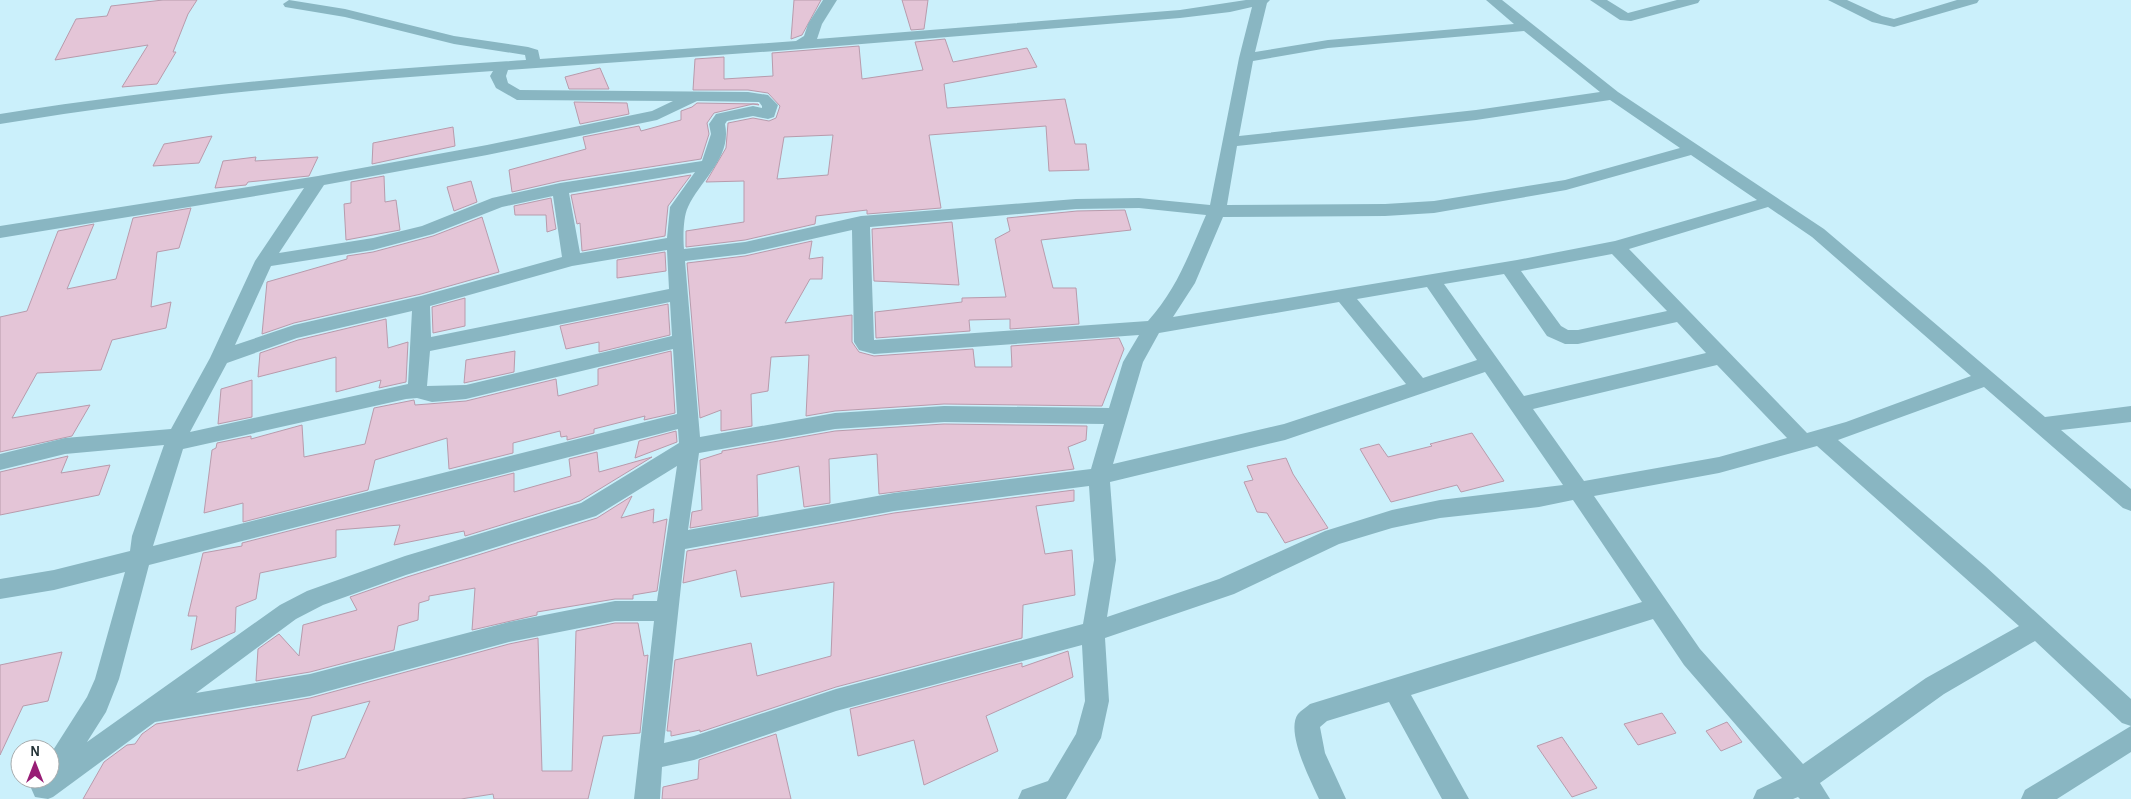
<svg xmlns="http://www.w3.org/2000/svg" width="2131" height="799" viewBox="0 0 2131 799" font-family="'Alegreya Sans',sans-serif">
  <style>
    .building { fill: #e4c5d7; stroke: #b89bac; fill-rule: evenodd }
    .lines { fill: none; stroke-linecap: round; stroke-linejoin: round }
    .minor { fill: #89b6c2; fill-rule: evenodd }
  </style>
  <rect width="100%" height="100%" fill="#cbf0fb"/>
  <!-- building -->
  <path class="building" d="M 163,0 L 197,0 L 188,14 L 173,52 L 176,52 L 157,84 L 122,87 L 148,45 L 55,60 L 76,19 L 107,16 L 111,6 Z
    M 794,0 L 821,0 L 802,35 L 791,39 Z
    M 902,0 L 928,0 L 924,29 L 911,30 Z
    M 945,39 L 953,62 L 1027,48 L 1037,67 L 944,84 L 947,108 L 1065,99 L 1075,144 L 1086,144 L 1089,170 L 1049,171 L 1046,126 L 929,135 L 941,208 L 867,214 L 867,210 L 816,216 L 815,224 L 745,240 L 686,247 L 686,231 L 744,222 L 744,181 L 706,182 L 726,148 L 728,123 L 753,118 L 769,121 L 776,118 L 780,106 L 768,93 L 748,90 L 693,90 L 695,59 L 724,57 L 724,79 L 773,76 L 772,53 L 859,46 L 862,79 L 923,70 L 915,42 ZM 833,135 L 828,175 L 777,179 L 784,137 Z
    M 600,68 L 609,89 L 569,89 L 565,77 Z
    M 574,102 L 627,103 L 629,114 L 580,124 Z
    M 697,103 L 758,104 L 759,105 L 753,104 L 714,113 L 707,123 L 709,134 L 701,159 L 560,181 L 512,192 L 509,170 L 586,149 L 583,137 L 639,126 L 641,131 L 681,120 L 681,111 L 692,107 Z
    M 453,127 L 455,146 L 372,164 L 373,143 Z
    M 212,136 L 199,163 L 153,166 L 164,144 Z
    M 256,157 L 255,161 L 318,157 L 309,176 L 248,182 L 246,185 L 215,188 L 223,161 Z
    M 691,175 L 668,206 L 665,236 L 582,251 L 580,223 L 577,224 L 571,195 Z
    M 384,176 L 385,202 L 396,200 L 400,230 L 346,240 L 344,204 L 351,203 L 351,182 Z
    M 471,181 L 477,202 L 454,211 L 447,187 Z
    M 551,198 L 556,229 L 547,232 L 546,215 L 515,215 L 514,206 Z
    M 191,208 L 179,248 L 157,252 L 151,307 L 171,302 L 166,328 L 112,340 L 101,370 L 37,373 L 12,418 L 90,405 L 72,436 L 0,452 L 0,317 L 27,311 L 58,231 L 94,224 L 67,289 L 116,279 L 133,218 Z
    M 1125,210 L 1131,230 L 1041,240 L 1053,288 L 1076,288 L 1079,324 L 1010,329 L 1010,319 L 969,320 L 970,331 L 876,338 L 875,312 L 962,302 L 962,298 L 1006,297 L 995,239 L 1010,231 L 1007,218 L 1077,211 Z
    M 482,217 L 499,272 L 421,294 L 294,323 L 262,334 L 267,282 L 347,259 L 347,256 L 373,252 L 433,236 Z
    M 952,222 L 959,285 L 874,281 L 872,229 Z
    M 812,241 L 809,259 L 823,257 L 822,279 L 810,279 L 785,323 L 852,315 L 852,342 L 859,352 L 874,356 L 973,349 L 975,367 L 1012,367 L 1011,346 L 1119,338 L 1124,349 L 1102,406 L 944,404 L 835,411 L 806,416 L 809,355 L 771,357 L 768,391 L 751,394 L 752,426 L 721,431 L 721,410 L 700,418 L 687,263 L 745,256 Z
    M 665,252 L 666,271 L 617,278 L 617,260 Z
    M 465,298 L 465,326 L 433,333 L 432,307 Z
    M 668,304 L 670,335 L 599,352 L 599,342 L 566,349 L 560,326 Z
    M 386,319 L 388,348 L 408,342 L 406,382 L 379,388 L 381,380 L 336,392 L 336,357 L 258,377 L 260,353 L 298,340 Z
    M 515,351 L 514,372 L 464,383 L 466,360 Z
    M 671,351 L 675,413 L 644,420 L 645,416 L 594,429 L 594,433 L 567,440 L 567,436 L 561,437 L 560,431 L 513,443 L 513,453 L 449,469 L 447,438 L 375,460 L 368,490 L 243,522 L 243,503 L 204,513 L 212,450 L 216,448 L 217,443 L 251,436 L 251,439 L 302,425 L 304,457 L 365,444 L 374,408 L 414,400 L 415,405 L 466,401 L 556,379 L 558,396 L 598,385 L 598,369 Z
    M 252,380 L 252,417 L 218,424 L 221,389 Z
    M 944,424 L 1087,426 L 1086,440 L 1068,447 L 1074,469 L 879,494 L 877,454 L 829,459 L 830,503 L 804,507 L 799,466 L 757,475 L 758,516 L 690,528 L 692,512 L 702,510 L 700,460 L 722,453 L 722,451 L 835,431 Z
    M 676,431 L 677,442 L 635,458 L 639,441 Z
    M 1472,433 L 1504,481 L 1461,492 L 1457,485 L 1391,502 L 1360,449 L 1379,444 L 1388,457 L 1432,446 L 1430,444 Z
    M 597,452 L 599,472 L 652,457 L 580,501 L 465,536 L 464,531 L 394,545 L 400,525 L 336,530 L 336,557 L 260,573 L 256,599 L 236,607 L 235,632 L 191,650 L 197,616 L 188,616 L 203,553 L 242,546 L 242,543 L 514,473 L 514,492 L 571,476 L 569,459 Z
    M 68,456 L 61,473 L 110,465 L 99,495 L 0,515 L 0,472 Z
    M 1286,458 L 1293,474 L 1328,528 L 1285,543 L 1267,513 L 1257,512 L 1244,482 L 1253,480 L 1247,466 Z
    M 1074,490 L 1074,501 L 1036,506 L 1045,554 L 1072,550 L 1075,595 L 1023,605 L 1022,638 L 836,687 L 700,732 L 700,730 L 671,736 L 671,731 L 667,731 L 675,660 L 751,643 L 757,676 L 831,656 L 834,582 L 741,597 L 736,570 L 683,583 L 687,551 L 894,513 Z
    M 632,496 L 621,518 L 654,509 L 653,523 L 667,519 L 657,591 L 633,595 L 633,599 L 615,599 L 537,612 L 537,615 L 472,630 L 475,588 L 429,596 L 429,600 L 419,603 L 418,620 L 398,626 L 394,650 L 310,672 L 256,681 L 258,649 L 279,634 L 299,656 L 303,625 L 357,610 L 350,597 L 407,577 L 597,518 Z
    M 615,623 L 638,623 L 644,656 L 648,655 L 640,733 L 603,736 L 588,799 L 494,799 L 493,794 L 461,799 L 83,799 L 104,762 L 127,745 L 135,744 L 142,734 L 156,724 L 310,698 L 509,644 L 538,638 L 542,771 L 572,771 L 576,631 ZM 370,701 L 345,758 L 297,771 L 312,716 Z
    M 1068,651 L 1073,677 L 986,716 L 998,751 L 924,785 L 914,740 L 858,756 L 850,709 L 1022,663 L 1022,667 Z
    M 62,652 L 48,701 L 23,706 L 0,755 L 0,665 Z
    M 1662,713 L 1676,733 L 1638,745 L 1624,724 Z
    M 1727,722 L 1742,742 L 1721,751 L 1706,731 Z
    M 776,734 L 791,799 L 662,799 L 663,787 L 698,779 L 699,760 Z
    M 1562,737 L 1597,788 L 1572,797 L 1537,746 Z"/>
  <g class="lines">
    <!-- minor -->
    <path class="minor" d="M 289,0 L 345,9 L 454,36 L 528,47 L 538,50 L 540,59 L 796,41 L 804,36 L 808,24 L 823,0 L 837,0 L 822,24 L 817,39 L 1180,10 L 1246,0 L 1270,0 L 1267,3 L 1255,52 L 1328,40 L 1514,24 L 1486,0 L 1502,0 L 1618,92 L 1824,229 L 2045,417 L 2131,406 L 2131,422 L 2061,430 L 2131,489 L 2131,511 L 2123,508 L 1984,387 L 1838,440 L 1985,566 L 2131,699 L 2131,752 L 2057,799 L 2021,799 L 2025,790 L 2131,726 L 2122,723 L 2035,641 L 1944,694 L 1820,783 L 1830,799 L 1800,799 L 1798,797 L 1793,799 L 1753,799 L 1757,790 L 1782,778 L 1684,665 L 1653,619 L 1411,695 L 1469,799 L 1442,799 L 1389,702 L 1327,721 L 1320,727 L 1325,753 L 1346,799 L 1319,799 C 1311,781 1285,732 1298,714 C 1301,710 1307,707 1310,704 L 1642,602 L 1573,500 L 1539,507 L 1440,518 L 1392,528 L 1339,544 L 1234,594 L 1105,638 L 1109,701 L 1101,738 L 1066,799 L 1018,799 L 1022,790 L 1048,781 L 1076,734 L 1085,701 L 1082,645 L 836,711 L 694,760 L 662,767 L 660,799 L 634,799 L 654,621 L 615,621 L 509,642 L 310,696 L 155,722 L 53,797 L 48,799 L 35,797 L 31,788 L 35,779 L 50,779 L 50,755 L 87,697 L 95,679 L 125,572 L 54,590 L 0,599 L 0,579 L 54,570 L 130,551 L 132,536 L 164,445 L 65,454 L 0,470 L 0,454 L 65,438 L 171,429 L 210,358 L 255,261 L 304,188 L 0,238 L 0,226 L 318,176 L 487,145 L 652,111 L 673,101 L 517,100 L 496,88 L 490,76 L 493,71 C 328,82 163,97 0,124 L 0,114 C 174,86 350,71 526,60 L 525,55 L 454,44 L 345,17 L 285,7 L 283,4 ZM 1252,7 L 1239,58 L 1210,205 L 1139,198 L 1076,199 L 861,216 L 745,242 L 684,249 C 683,238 683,217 688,207 C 701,179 732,158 725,124 L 727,121 L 753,116 L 768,119 L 774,117 L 778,105 L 768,95 L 748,92 L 520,90 L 508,83 L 506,76 L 508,70 L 776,51 L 1180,18 L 1230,12 ZM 1524,31 L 1600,92 L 1476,110 L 1239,136 L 1253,61 L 1328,48 ZM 1610,100 L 1680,148 L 1565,180 L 1434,201 L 1385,204 L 1227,205 L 1237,146 L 1476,120 ZM 697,101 L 759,102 L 762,106 L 762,108 L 753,106 L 716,114 L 709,124 L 711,134 L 702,161 L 560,183 L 492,198 L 422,226 L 373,238 L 279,253 L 324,185 L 487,155 L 657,120 ZM 1691,155 L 1757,200 L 1615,241 L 1517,260 L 1173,317 L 1195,283 L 1223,217 L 1385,216 L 1434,213 L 1566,190 ZM 695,172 L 670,207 L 667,238 L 580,253 L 569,193 ZM 553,196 L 562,257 L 421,296 L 294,325 L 235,345 L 271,266 L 373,250 L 433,234 L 502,207 ZM 1768,207 L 1812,237 L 1971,376 L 1846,422 L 1807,433 L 1629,249 ZM 1139,208 L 1206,215 C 1189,254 1177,289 1148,321 L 874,340 L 870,227 L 1076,209 ZM 852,230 L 854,342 L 859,350 L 874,354 L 1139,335 L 1123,362 L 1109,408 L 944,406 L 835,413 L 700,437 L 685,261 L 745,254 ZM 667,250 L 669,289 L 431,337 L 430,306 L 572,266 ZM 1612,254 L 1667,311 L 1578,330 L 1568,330 L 1561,326 L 1521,271 ZM 1504,274 L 1547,336 L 1565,344 L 1578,344 L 1677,322 L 1706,353 L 1524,396 L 1444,284 ZM 1427,287 L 1477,360 L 1423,378 L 1357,299 ZM 670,302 L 672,336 L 466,385 L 427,386 L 430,351 ZM 1339,302 L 1406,384 L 1284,424 L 1113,464 L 1143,362 L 1159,333 ZM 412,311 L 408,384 L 190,432 L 227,363 L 297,338 ZM 673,349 L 677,414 L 153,546 L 183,449 L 406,399 L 417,398 L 432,402 L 466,399 ZM 1717,365 L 1787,438 L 1719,457 L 1584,481 L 1533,409 ZM 1485,372 L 1563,485 L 1440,500 L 1392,510 L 1325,531 L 1219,579 L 1107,617 L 1116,560 L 1110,482 L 1285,440 ZM 944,422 L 1104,424 L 1091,469 L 894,493 L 688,530 L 699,453 L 835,429 ZM 678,429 L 679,443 L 581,503 L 405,556 L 307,591 L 280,605 L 87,742 L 106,712 L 119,679 L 149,565 ZM 1817,446 L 2019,626 L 1926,678 L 1803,764 L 1700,649 L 1594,496 L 1719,473 ZM 677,466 L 657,601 L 615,601 L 509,622 L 310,674 L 196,693 L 296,619 L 323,605 L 406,575 L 596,516 ZM 1089,486 L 1094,560 L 1083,624 L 836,689 L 694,736 L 664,743 L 685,549 L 894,511 Z
      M 1590,0 L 1607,0 L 1628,13 L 1677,0 L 1700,0 L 1698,3 L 1631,21 L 1620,20 Z
      M 1828,0 L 1847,0 L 1882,16 L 1894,19 L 1957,0 L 1979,0 L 1977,3 L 1894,27 L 1872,22 Z"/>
  </g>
  <!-- north arrow -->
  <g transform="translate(35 764)"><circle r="24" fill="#ffffff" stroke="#a7adaf"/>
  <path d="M0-4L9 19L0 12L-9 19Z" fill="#981d75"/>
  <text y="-8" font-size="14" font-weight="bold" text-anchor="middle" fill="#243236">N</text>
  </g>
</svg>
